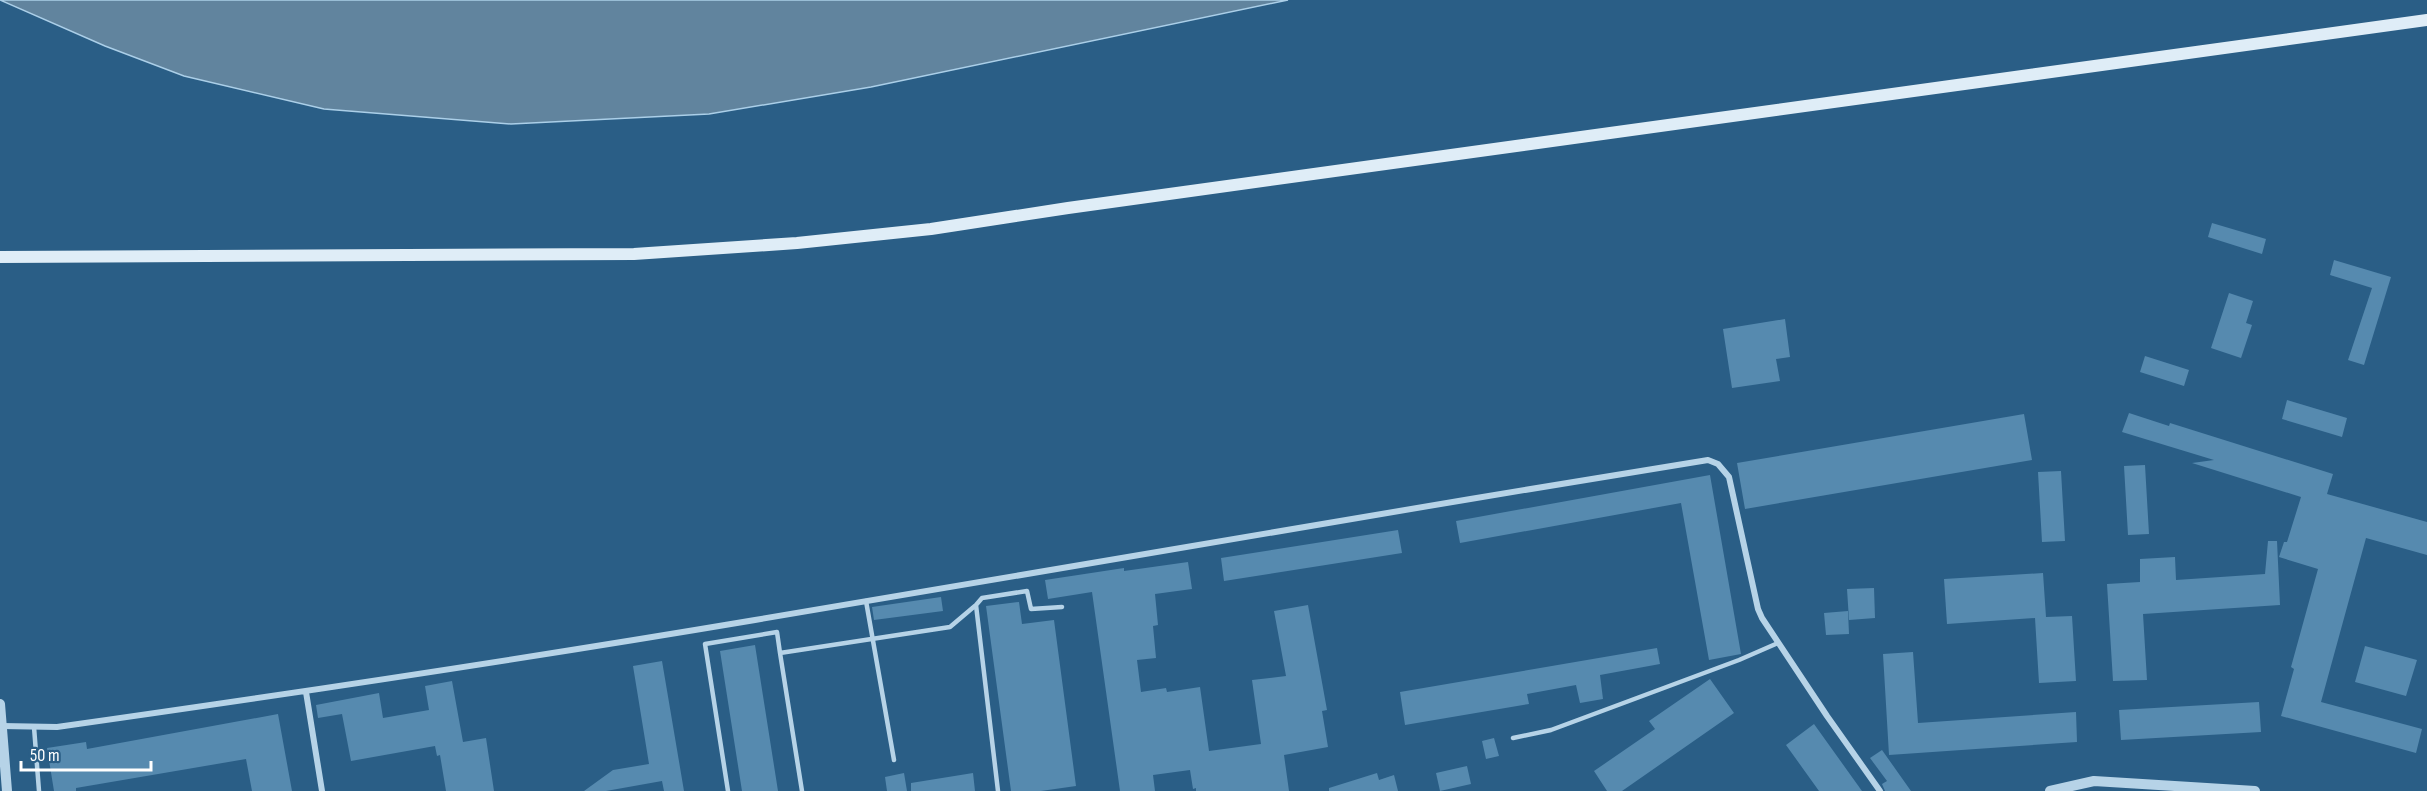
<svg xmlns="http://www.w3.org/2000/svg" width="2427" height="791" viewBox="0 0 2427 791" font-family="'Sofia Sans Condensed',sans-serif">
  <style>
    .water { fill: #61849e; stroke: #abcfe8; stroke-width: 1.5 }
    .building { fill: #568aaf }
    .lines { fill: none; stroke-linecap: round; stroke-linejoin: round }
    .service { stroke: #b6d3e7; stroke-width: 4.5 }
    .minor { stroke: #b6d3e7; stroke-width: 6 }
    .tertiary { stroke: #b6d3e7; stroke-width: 10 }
    .secondary { stroke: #dfedf7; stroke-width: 12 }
  </style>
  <rect width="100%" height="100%" fill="#2a5e86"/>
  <!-- water -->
  <path class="water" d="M 0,0 L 1288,0 L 871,87 L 709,114 L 511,124 L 324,109 L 184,76 L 105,46 Z"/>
  <!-- building -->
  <path class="building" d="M 2212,223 L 2266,239 L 2262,254 L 2208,237 Z
    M 2334,260 L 2391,277 L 2364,365 L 2348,360 L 2372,288 L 2330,275 Z
    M 2229,293 L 2253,301 L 2246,323 L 2252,325 L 2241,358 L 2211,348 Z
    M 1785,319 L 1790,357 L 1776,359 L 1780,381 L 1732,388 L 1723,329 Z
    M 2145,356 L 2189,370 L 2184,386 L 2140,372 Z
    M 2287,400 L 2347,418 L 2342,437 L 2282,419 Z
    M 2129,413 L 2169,426 L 2170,423 L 2333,474 L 2327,494 L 2427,522 L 2427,555 L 2366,538 L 2321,702 L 2422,729 L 2416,753 L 2281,716 L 2294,669 L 2291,667 L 2318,569 L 2279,557 L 2284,542 L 2287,542 L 2301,497 L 2192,463 L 2214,460 L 2122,432 Z
    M 2024,414 L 2032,460 L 1745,509 L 1737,463 Z
    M 2145,465 L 2149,534 L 2128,535 L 2124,466 Z
    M 2061,471 L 2065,541 L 2042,542 L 2038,472 Z
    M 1710,475 L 1741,654 L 1709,660 L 1681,503 L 1460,543 L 1456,521 Z
    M 1398,530 L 1402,553 L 1224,581 L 1221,558 Z
    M 2268,541 L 2277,541 L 2280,605 L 2143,614 L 2147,680 L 2113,681 L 2107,584 L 2140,582 L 2140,559 L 2175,557 L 2176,580 L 2265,574 Z
    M 1188,562 L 1192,589 L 1155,594 L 1158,625 L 1153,626 L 1156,658 L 1137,660 L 1141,692 L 1166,688 L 1167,692 L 1200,687 L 1209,751 L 1261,744 L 1252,680 L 1286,676 L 1274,611 L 1308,605 L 1327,710 L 1322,711 L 1328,747 L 1284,755 L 1289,791 L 1196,791 L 1196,788 L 1193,789 L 1190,770 L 1153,775 L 1155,791 L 1120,791 L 1092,592 L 1048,599 L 1045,580 L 1124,568 L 1124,571 Z
    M 2043,573 L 2046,617 L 2072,616 L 2076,681 L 2039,683 L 2035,618 L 1947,624 L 1944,579 Z
    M 1874,588 L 1875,618 L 1849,620 L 1847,589 Z
    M 941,597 L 943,611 L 874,620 L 872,607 Z
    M 1019,602 L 1022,624 L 1054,620 L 1076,786 L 1041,791 L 1011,791 L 986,606 Z
    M 1848,611 L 1849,634 L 1826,635 L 1824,613 Z
    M 755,645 L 778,791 L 742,791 L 720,651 Z
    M 2365,646 L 2417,660 L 2406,696 L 2355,682 Z
    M 1657,648 L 1660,664 L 1600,675 L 1603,699 L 1580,703 L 1576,685 L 1527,694 L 1529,704 L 1405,725 L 1400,692 Z
    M 1913,652 L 1918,723 L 2076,712 L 2077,742 L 1889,755 L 1883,654 Z
    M 662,661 L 684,791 L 664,791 L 662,781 L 606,791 L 584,791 L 613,770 L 649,764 L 633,666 Z
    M 1710,679 L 1734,713 L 1622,791 L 1607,791 L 1594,771 L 1655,729 L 1649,721 Z
    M 452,681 L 463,742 L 486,738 L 494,791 L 446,791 L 440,755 L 437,756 L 435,746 L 351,761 L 342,714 L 318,718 L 316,705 L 379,693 L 383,718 L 429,710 L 425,686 Z
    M 2259,702 L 2261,732 L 2121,740 L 2119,710 Z
    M 278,714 L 292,791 L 252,791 L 246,759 L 76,788 L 76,791 L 54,791 L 47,748 L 86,742 L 87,749 Z
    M 1814,724 L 1862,791 L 1819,791 L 1786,745 Z
    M 1494,738 L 1499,756 L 1486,759 L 1482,741 Z
    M 1882,750 L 1911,791 L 1885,791 L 1882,784 L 1887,781 L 1870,758 Z
    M 1467,766 L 1471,784 L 1440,791 L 1436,773 Z
    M 904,773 L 907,791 L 887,791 L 885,777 Z
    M 973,773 L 975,791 L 911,791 L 911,783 Z
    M 1377,773 L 1379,780 L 1394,775 L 1398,791 L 1329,791 L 1329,788 Z"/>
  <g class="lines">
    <!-- service -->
    <path class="service" d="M 866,601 L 894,760
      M 976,605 L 998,791
      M 780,653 L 802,791
      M 34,727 L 39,791
      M 1513,738 L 1551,730 L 1739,660 L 1778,643
      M 728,791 L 705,644 L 777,632 L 780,653 L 950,627 L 976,605 L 982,598 L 1027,591 L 1031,609 L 1062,607"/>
    <!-- minor -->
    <path class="minor" d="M 306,692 L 322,791
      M 2,726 L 57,727 C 290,694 523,659 755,620 C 1073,567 1390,511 1708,460 L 1718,464 L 1729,477 L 1758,609 L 1762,618 L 1827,716 L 1880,791"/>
    <!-- tertiary -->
    <path class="tertiary" d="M 0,704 L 7,791
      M 2050,791 L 2094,781 L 2255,791"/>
    <!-- secondary -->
    <path class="secondary" d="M 0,257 L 634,254 L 797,243 L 931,229 L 1068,208 L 2427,20"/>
  </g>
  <!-- scale -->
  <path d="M21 761v9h130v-9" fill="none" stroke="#ffffff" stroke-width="3"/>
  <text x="30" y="761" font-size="18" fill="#ffffff" stroke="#2a5e86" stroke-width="4.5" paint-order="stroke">50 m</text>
</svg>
